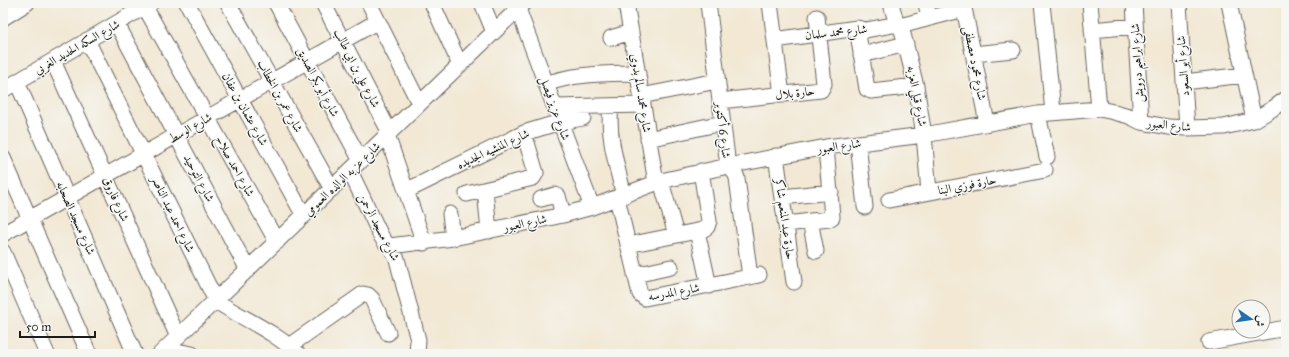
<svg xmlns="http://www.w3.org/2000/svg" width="1289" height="357" viewBox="0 0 1289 357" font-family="'IM FELL Great Primer',Amiri,serif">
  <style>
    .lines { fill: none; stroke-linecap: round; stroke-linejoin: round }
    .minor-casing { stroke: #67635c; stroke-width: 17 }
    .minor { stroke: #fff; stroke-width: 15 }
    .labels { text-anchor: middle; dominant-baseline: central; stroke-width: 3; stroke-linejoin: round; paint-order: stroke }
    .street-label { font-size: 12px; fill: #1c1c1c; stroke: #f6f6f2 }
  </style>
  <rect width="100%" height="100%" fill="#f6f6f2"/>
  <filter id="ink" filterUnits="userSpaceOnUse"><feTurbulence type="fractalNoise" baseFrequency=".025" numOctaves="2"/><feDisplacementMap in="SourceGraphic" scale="8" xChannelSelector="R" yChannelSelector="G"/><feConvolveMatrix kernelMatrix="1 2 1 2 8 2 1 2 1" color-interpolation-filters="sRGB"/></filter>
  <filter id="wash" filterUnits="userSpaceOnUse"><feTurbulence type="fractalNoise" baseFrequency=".012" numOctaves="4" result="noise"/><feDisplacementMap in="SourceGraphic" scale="16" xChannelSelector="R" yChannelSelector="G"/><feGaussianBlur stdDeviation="0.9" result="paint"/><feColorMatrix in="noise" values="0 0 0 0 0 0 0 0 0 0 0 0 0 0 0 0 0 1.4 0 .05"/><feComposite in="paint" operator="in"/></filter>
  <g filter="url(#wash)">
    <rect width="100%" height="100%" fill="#f2e8d4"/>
  </g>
  <g filter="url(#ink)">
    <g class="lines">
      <!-- minor casing -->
      <g class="minor-casing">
        <path id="minor" d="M 187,3 L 304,216
          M 228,3 L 332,189
          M 276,3 L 361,161
          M 323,3 L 390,133
          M 369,3 L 419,103
          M 432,3 L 460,65
          M 482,3 L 494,32
          M 626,3 L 656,183
          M 708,3 L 728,166 L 735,173 L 737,178 L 750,277
          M 770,3 L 782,95
          M 891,3 L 896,22 L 902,30 L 916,86 L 924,135 L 929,192
          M 926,3 L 929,18
          M 963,3 L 987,123
          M 1042,3 L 1053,112
          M 1090,3 L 1099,109
          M 1134,3 L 1141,122
          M 1179,3 L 1187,128
          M 1229,3 L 1254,120
          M 145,7 L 277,242
          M 518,9 L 592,207
          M 3,18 L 27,3
          M 117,24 L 248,270
          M 900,26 L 964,9
          M 857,28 L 867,89 L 871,91 L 916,86
          M 1092,30 L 1135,26
          M 611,38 L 631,32
          M 87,40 L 216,301 C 243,319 274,331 298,354
          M 775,40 L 857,28 L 866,30 L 898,24
          M 973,54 L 1013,50
          M 861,55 L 906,44
          M 53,61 L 178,337
          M 17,82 L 135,354
          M 1184,82 L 1244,75
          M 546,84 C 575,73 607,74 638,73
          M 3,90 L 151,3
          M 641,96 L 717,81
          M 720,101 L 821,90 L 824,84 L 817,17
          M 611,106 C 607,136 617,166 624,196
          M 555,107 L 643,105
          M 1038,114 L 1047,157
          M 387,135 L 424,243
          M 648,139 L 722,123
          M 858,143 L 865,207
          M 776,156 L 794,282
          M 3,158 L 89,354
          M 350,171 L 381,236 L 385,242 L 390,246 L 397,259 L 418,340 L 417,354
          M 661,181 L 676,235
          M 485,190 L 489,231
          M 406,191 L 524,133 L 560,122 L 583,118
          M 467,194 L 533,178 L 536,173 L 524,133
          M 782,197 L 831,192
          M 617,198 L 640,294 L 645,298 L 759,275
          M 541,199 L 555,195 L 558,196 L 563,215
          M 889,200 L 1045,170
          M 450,214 L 453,238
          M 810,221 L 816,251
          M 786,224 L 829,219 L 832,217 L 826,147
          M 697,231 L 709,286
          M 3,234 L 378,21
          M 628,245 L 702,230 L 707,227 L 709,221 L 701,171
          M 390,246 L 453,238 L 563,215 L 592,207 L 661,181 L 728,166 L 826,147 L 924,135 L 1038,114 L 1099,109 L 1114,112 L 1129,116 L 1141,122 L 1168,127 L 1187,128 L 1224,127 L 1254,120 L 1272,109 L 1286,99
          M 3,252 L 47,354
          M 635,275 L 671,267
          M 1209,342 L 1286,328
          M 289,346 L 363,294 L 368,295 L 372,299 L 388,333
          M 166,349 L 192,354
          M 160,354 L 524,3"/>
      </g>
      <!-- minor -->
      <use href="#minor" class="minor"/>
    </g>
  </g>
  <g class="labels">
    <!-- street labels -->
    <g class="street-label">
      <text transform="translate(836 32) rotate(-6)">شارع محمد سلمان</text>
      <text transform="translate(77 47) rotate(-30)">شارع السكه الحديد الغربي</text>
      <text transform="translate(975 63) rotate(79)">شارع محمود مصطفى</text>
      <text transform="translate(1137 63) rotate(-93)">شارع ابراهيم درويش</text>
      <text transform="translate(1183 66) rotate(-94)">شارع أبو السعود</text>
      <text transform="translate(357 68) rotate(63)">شارع علي بن ابي طالب</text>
      <text transform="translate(318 82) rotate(62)">شارع أبو بكر الصديق</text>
      <text transform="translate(641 93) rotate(81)">شارع محمد سالم بدوي</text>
      <text transform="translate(795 93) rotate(-7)">حارة بلال</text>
      <text transform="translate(280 96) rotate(61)">شارع عمر بن الخطاب</text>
      <text transform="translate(917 96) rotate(79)">شارع قبلي العزبه</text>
      <text transform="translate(555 108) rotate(70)">شارع عزيز فيصل</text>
      <text transform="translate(245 109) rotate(61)">شارع عثمان بن عفان</text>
      <text transform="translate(1169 125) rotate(6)">شارع العبور</text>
      <text transform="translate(190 128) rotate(-30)">شارع الوسط</text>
      <text transform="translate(723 130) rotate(83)">شارع 6 أكتوبر</text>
      <text transform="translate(839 146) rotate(-8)">شارع العبور</text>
      <text transform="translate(493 149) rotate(-25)">شارع المنشيه الجديده</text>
      <text transform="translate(235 166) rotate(61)">شارع احمد صلاح</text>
      <text transform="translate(199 178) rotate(62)">شارع التوحيد</text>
      <text transform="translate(342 179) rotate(-44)">شارع عزبه الوالده العمومي</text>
      <text transform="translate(967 185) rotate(-11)">حارة فوزي البنا</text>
      <text transform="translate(116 199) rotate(66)">شارع فاروق</text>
      <text transform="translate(173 214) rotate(64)">شارع احمد عبد الناصر</text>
      <text transform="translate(76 218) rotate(66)">شارع مسجد الصحابه</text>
      <text transform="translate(785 219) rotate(82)">حارة عبد المنعم شاكر</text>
      <text transform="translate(525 223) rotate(-12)">شارع العبور</text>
      <text transform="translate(379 227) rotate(62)">شارع مسجد الرحمن</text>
      <text transform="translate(674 292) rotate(-10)">شارع المدرسه</text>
    </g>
  </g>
  <!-- margin -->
  <rect width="1289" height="357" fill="none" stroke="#f6f6f2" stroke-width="16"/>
  <!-- north arrow -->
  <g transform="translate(1251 319) rotate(103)"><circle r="19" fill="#f6f6f2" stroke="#9f9f9c"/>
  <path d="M0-3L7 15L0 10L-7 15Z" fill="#1f6fb2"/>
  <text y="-6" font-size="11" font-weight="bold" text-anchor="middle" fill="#1c1c1c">ش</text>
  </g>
  <!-- scale -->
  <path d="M20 331v6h75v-6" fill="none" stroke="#1c1c1c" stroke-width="2"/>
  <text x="26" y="331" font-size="12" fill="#1c1c1c" stroke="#f6f6f2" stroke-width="3" paint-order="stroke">50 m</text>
</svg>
